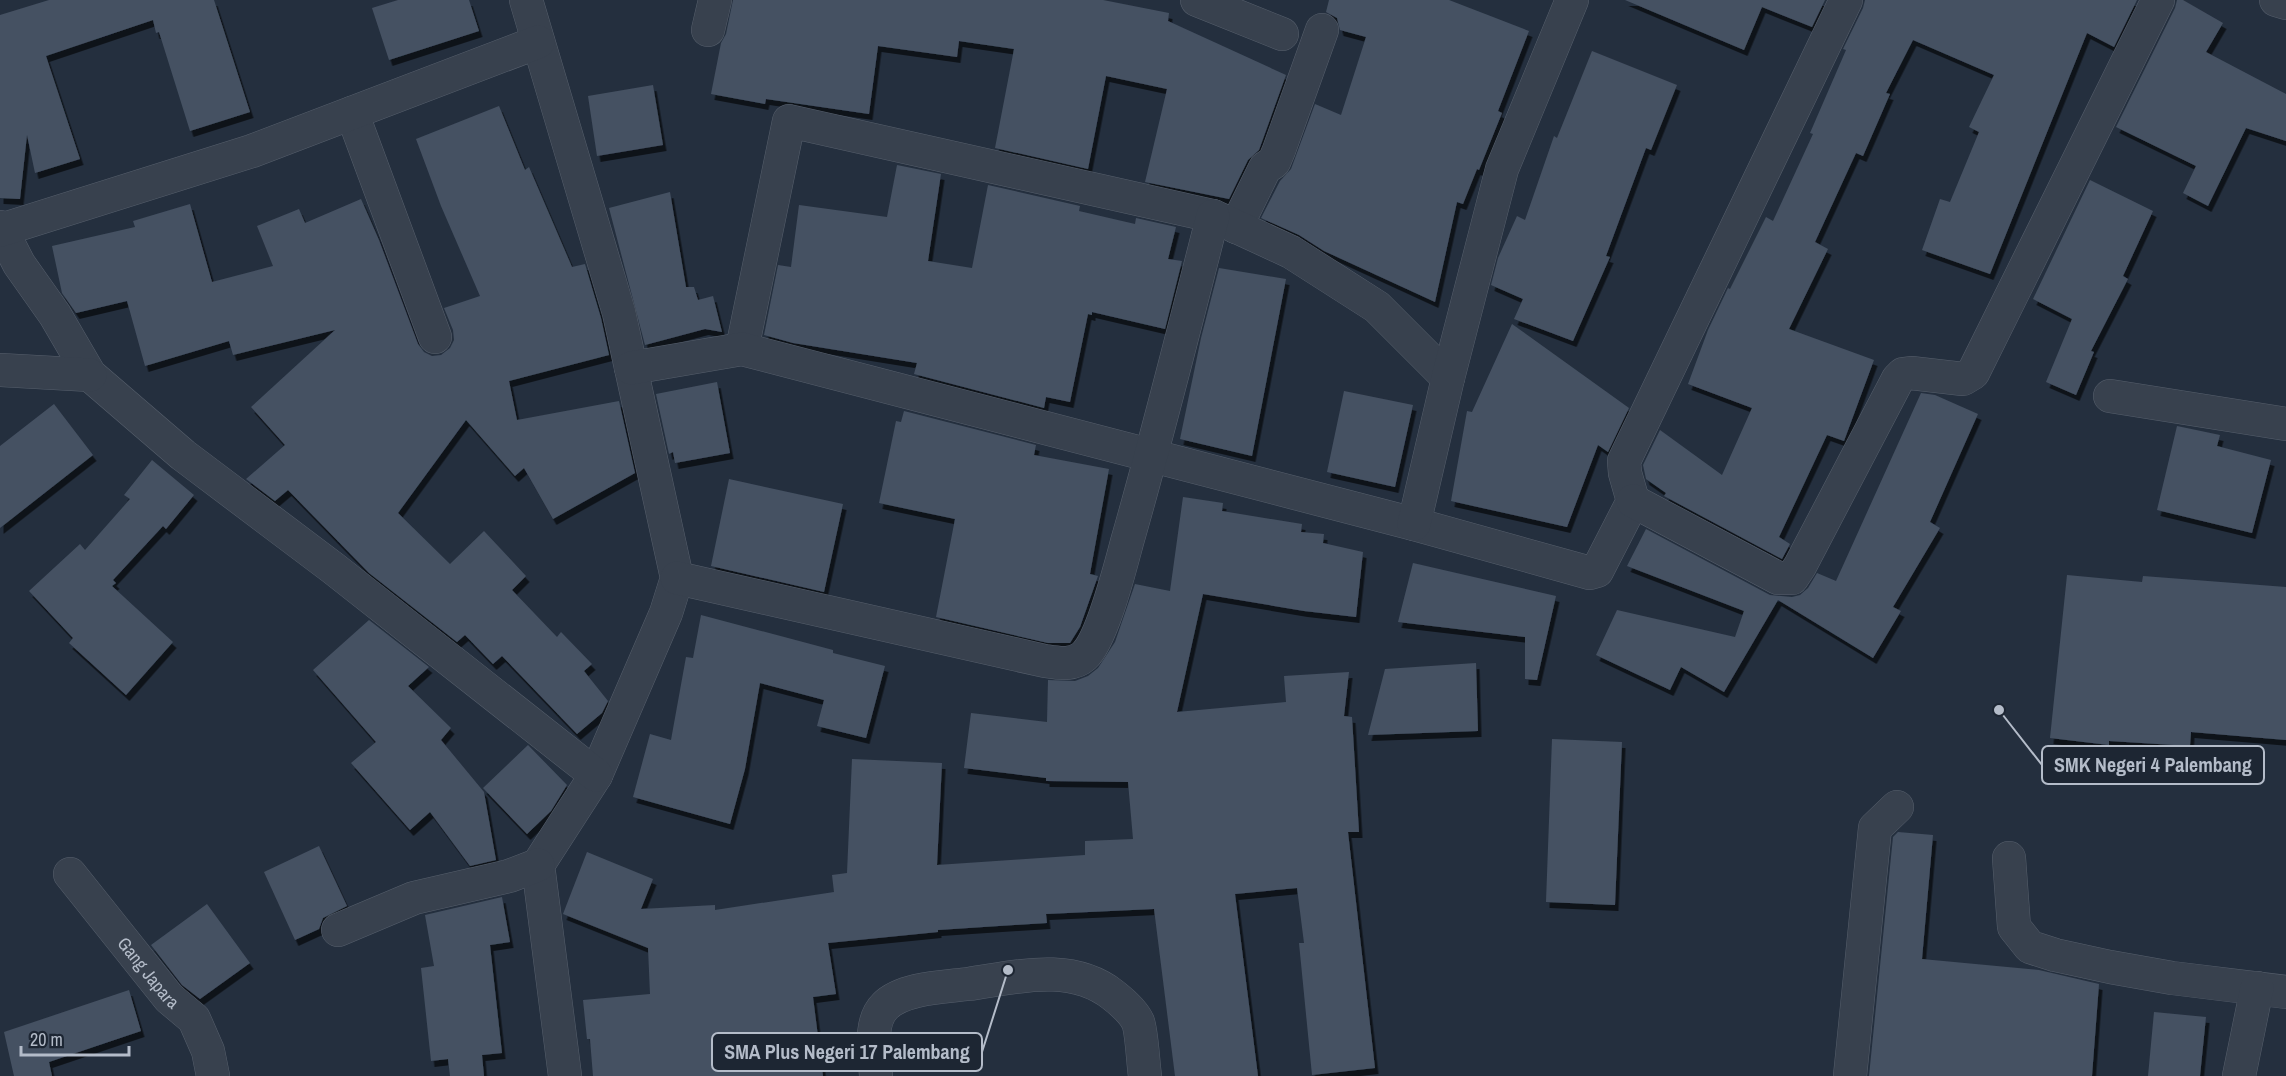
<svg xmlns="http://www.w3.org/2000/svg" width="2286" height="1076" viewBox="0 0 2286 1076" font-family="'Archivo Narrow',sans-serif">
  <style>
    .building { fill: #455162; filter: url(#shadow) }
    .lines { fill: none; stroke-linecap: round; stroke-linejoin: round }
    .minor-casing { stroke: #565f6c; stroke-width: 34 }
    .minor { stroke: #38414e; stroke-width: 33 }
    .labels { text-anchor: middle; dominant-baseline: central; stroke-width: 4.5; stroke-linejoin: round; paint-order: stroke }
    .street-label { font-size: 18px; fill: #b4bcc9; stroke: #1d2633 }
    .leader { fill: none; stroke: #b4bcc9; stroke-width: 2 }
    .callout-dot { fill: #b4bcc9; stroke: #1d2633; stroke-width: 2 }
    .callout { fill: #1d2633; stroke: #b4bcc9; stroke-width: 2 }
    .callout-label { font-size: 20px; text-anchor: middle; font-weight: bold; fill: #b4bcc9 }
  </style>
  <defs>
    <filter id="shadow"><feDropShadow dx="3.5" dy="6" stdDeviation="0" flood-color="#0009"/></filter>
  </defs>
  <rect width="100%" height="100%" fill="#242f3e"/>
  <!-- building -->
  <path class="building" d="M 49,0 L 214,0 L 250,112 L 190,131 L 159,32 L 156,33 L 153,20 L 46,56 L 80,159 L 35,173 L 27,135 L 20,199 L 0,198 L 0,15 Z
    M 398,0 L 469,0 L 479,31 L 389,60 L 372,8 Z
    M 733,0 L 1103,0 L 1169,13 L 1168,21 L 1286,75 L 1259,150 L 1248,160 L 1229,199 L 1145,182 L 1167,89 L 1106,76 L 1088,169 L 995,148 L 1014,49 L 959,41 L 957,57 L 878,46 L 869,114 L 766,99 L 765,104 L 711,94 L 721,43 L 726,34 Z
    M 1329,0 L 1449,0 L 1529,31 L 1498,111 L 1502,113 L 1479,170 L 1477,169 L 1463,204 L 1457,202 L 1435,302 L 1324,251 L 1299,235 L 1261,218 L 1280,181 L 1291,169 L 1315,104 L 1341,115 L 1366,37 L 1340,30 L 1337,18 L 1326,12 Z
    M 1625,0 L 1825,0 L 1812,27 L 1762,7 L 1744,50 Z
    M 1865,0 L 2137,0 L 2114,47 L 2087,33 L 1990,274 L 1922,250 L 1940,199 L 1950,202 L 1979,132 L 1969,127 L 1994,75 L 1913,40 L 1886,93 L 1890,94 L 1863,156 L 1856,153 L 1815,242 L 1828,249 L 1789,329 L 1874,360 L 1844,441 L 1827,435 L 1779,537 L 1790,544 L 1782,559 L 1664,496 L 1666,493 L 1646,479 L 1643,465 L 1660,430 L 1722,475 L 1752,408 L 1688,384 L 1708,330 L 1728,288 L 1730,289 L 1766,217 L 1773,221 L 1813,134 L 1810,133 L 1846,50 L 1843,49 L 1863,8 Z
    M 2177,0 L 2183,0 L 2223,23 L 2206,52 L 2286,94 L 2286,141 L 2246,128 L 2208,206 L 2183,193 L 2196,166 L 2116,127 L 2175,8 Z
    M 1592,51 L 1677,85 L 1651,150 L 1646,148 L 1606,256 L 1610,257 L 1573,341 L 1514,319 L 1523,299 L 1491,285 L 1498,258 L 1517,216 L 1525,220 L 1554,136 L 1557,138 Z
    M 653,85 L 663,145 L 597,156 L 588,96 Z
    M 499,106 L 525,170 L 529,167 L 572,267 L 585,264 L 601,318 L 609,355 L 509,381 L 517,420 L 619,401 L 635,473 L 553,519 L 524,468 L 515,476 L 466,420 L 398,513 L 450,564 L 484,531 L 526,576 L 512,590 L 557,637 L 561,632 L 592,664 L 584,671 L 608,701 L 602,713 L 577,734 L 502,656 L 493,664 L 465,635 L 457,642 L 369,573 L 288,490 L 275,501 L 246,479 L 285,445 L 251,407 L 335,330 L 233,355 L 229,341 L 145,366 L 127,301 L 76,313 L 62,293 L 52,246 L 135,227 L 133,221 L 190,204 L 212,282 L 273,266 L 257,226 L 299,209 L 305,223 L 361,199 L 379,240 L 418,344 L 424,352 L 432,356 L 441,355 L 450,348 L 454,340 L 453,330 L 444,308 L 480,296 L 441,206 L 416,139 Z
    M 897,165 L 941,174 L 928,261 L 972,268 L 988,185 L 1080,206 L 1079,211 L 1135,224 L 1136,218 L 1176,227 L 1168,259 L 1182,261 L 1165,329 L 1092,312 L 1092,315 L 1088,314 L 1070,402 L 1046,397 L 1044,408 L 914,374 L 917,363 L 793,343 L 764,335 L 778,265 L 791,267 L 799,205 L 887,217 Z
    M 2090,180 L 2153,211 L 2123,276 L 2128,279 L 2091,351 L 2094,352 L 2076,395 L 2046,382 L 2072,319 L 2033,299 Z
    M 670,192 L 686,287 L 694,287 L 698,300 L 713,296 L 722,332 L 705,329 L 645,345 L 609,208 Z
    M 1219,268 L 1286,279 L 1252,456 L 1180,439 L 1201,338 Z
    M 1512,324 L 1629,408 L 1608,452 L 1598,445 L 1567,527 L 1451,501 L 1467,411 L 1472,412 Z
    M 717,382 L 730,453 L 675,463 L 673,452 L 669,454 L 656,394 Z
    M 1344,391 L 1413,405 L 1395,487 L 1327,472 Z
    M 1921,393 L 1935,395 L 1978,414 L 1930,522 L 1940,528 L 1893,607 L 1901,611 L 1873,658 L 1778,600 L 1724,692 L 1681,667 L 1670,690 L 1596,655 L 1617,610 L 1735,637 L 1744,611 L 1627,566 L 1646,529 L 1770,595 L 1792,597 L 1800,595 L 1808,588 L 1817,573 L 1836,581 Z
    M 54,404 L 93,455 L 0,528 L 0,446 Z
    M 904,411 L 1036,445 L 1034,455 L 1109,469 L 1090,574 L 1098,576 L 1080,627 L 1070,643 L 1048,643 L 936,617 L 955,519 L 879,503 L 896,421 L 901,422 Z
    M 2177,426 L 2220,435 L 2217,446 L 2271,460 L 2252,533 L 2157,510 Z
    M 152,460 L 194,495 L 166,529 L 163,526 L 113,580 L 116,583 L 112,586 L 173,642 L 126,695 L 69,643 L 73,638 L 29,591 L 80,544 L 85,550 L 130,499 L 124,495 Z
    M 729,479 L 843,504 L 824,592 L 711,566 Z
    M 1183,497 L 1223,503 L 1222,511 L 1302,524 L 1301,532 L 1324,534 L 1323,543 L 1363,552 L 1356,617 L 1304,611 L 1203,594 L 1177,712 L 1286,702 L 1284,676 L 1349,672 L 1344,716 L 1352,717 L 1359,832 L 1348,832 L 1375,1068 L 1312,1075 L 1299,943 L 1304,943 L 1297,888 L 1235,894 L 1258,1076 L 1175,1076 L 1154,909 L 1046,914 L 1047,923 L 938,930 L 938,932 L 828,943 L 836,994 L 813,997 L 823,1076 L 593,1076 L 590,1039 L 587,1039 L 583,1000 L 650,994 L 648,948 L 563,914 L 587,852 L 653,879 L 641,909 L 715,905 L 715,910 L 834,892 L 832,875 L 847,873 L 852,759 L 942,763 L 937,865 L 1085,855 L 1085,841 L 1133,839 L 1128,782 L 1046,781 L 1046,778 L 964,768 L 971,713 L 1047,722 L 1048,680 L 1075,681 L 1088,676 L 1098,668 L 1115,642 L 1135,584 L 1170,591 Z
    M 1413,563 L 1556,596 L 1537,680 L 1525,679 L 1525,637 L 1398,622 Z
    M 2067,575 L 2142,582 L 2143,576 L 2286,587 L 2286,740 L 2191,732 L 2190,746 L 2109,741 L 2109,745 L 2050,738 Z
    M 701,615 L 833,650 L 833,653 L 885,666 L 866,738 L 817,726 L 824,700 L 760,683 L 745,769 L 730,824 L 633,797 L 650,734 L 671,740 L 686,657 L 693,658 Z
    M 369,620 L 429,667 L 408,686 L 451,728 L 441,740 L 484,792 L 496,860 L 470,866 L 430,812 L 410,830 L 351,763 L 376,742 L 313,670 Z
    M 1476,663 L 1478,731 L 1368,735 L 1385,669 Z
    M 1552,739 L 1622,742 L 1615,905 L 1546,902 Z
    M 528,745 L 567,785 L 551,811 L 527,834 L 483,788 Z
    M 1898,832 L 1933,835 L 1922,959 L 2039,970 L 2099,984 L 2092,1076 L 1869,1076 L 1893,837 Z
    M 319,846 L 347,906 L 323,918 L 319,929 L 295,940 L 264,872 Z
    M 502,897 L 510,942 L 490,945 L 502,1053 L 482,1055 L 484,1076 L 450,1076 L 448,1059 L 431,1061 L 421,968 L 434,966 L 425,915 Z
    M 207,904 L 250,963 L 200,999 L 182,985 L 151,945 Z
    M 129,990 L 141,1031 L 49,1062 L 52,1076 L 14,1076 L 4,1032 Z
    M 2154,1012 L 2206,1017 L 2200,1076 L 2148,1076 Z"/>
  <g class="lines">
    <!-- minor casing -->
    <g class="minor-casing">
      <g id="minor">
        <path d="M 526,0 L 619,313 L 677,578 L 666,613 L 596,775 L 538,865 L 565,1076"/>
        <path d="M 1197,0 L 1282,34"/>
        <path d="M 2276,0 L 2286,3"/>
        <path d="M 708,30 L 715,0"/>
        <path d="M 352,113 L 435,337"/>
        <path d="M 0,227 L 19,264 L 55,315 L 90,375 L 183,455 L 333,568 L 596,775"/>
        <path d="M 1236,227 L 1265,168 L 1274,162 L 1279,150 L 1322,30"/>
        <path d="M 1,230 L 252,151 L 538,42"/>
        <path d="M 742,349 L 789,121 L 1213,216 L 1291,252 L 1377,307 L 1448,378"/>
        <path d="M 631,368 L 742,349 L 1414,524 L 1590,573 L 1597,571 L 1633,501 L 1625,473 L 1624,461 L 1846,0"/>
        <path d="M 0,370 L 90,375"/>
        <path d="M 2110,396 L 2286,424"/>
        <path d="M 1633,501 L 1778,578 L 1792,578 L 1800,566 L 1898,379 L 1903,374 L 1911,373 L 1963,379 L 1973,373 L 2158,0"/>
        <path d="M 1414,524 L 1448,378 L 1502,169 L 1572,0"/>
        <path d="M 677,578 L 1045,661 C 1058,663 1073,666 1084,656 C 1102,640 1120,568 1127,542 C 1158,434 1185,325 1213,216"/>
        <path d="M 2009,858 L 2014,927 L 2030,947 L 2055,955 L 2110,967 L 2172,978 L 2286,992"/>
        <path id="s1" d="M 70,874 L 169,998 L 194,1019 L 208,1051 L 213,1076"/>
        <path d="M 338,930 L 414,898 L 509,876 L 538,865"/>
        <path d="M 876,1076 C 875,1055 868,1023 885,1006 C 903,988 944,987 968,984 C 1017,977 1071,962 1113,995 C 1122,1002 1133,1011 1138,1022 C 1142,1033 1143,1063 1145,1076"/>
        <path d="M 1850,1076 L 1875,828 L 1897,807"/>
        <path d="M 2239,1076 L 2257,988"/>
      </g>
    </g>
    <!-- minor -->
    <use href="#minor" class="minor"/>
  </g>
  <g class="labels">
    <!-- street labels -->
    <g class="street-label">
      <text stroke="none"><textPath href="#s1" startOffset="126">Gang Japara</textPath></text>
    </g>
  </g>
  <!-- callouts -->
  <path class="leader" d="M1999 710L2042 765M1008 970L982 1052"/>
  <g class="callout-dot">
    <circle cx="1999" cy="710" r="6"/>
    <circle cx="1008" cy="970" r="6"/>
  </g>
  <g class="callout">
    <rect x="2042" y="746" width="222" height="38" rx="6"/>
    <rect x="712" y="1033" width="270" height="38" rx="6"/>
  </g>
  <g class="callout-label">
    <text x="2153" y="772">SMK Negeri 4 Palembang</text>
    <text x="847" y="1059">SMA Plus Negeri 17 Palembang</text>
  </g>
  <!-- scale -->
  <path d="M21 1046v9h108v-9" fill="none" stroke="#b4bcc9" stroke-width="3"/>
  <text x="30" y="1046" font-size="18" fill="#b4bcc9" stroke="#1d2633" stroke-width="4.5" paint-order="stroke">20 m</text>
</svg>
